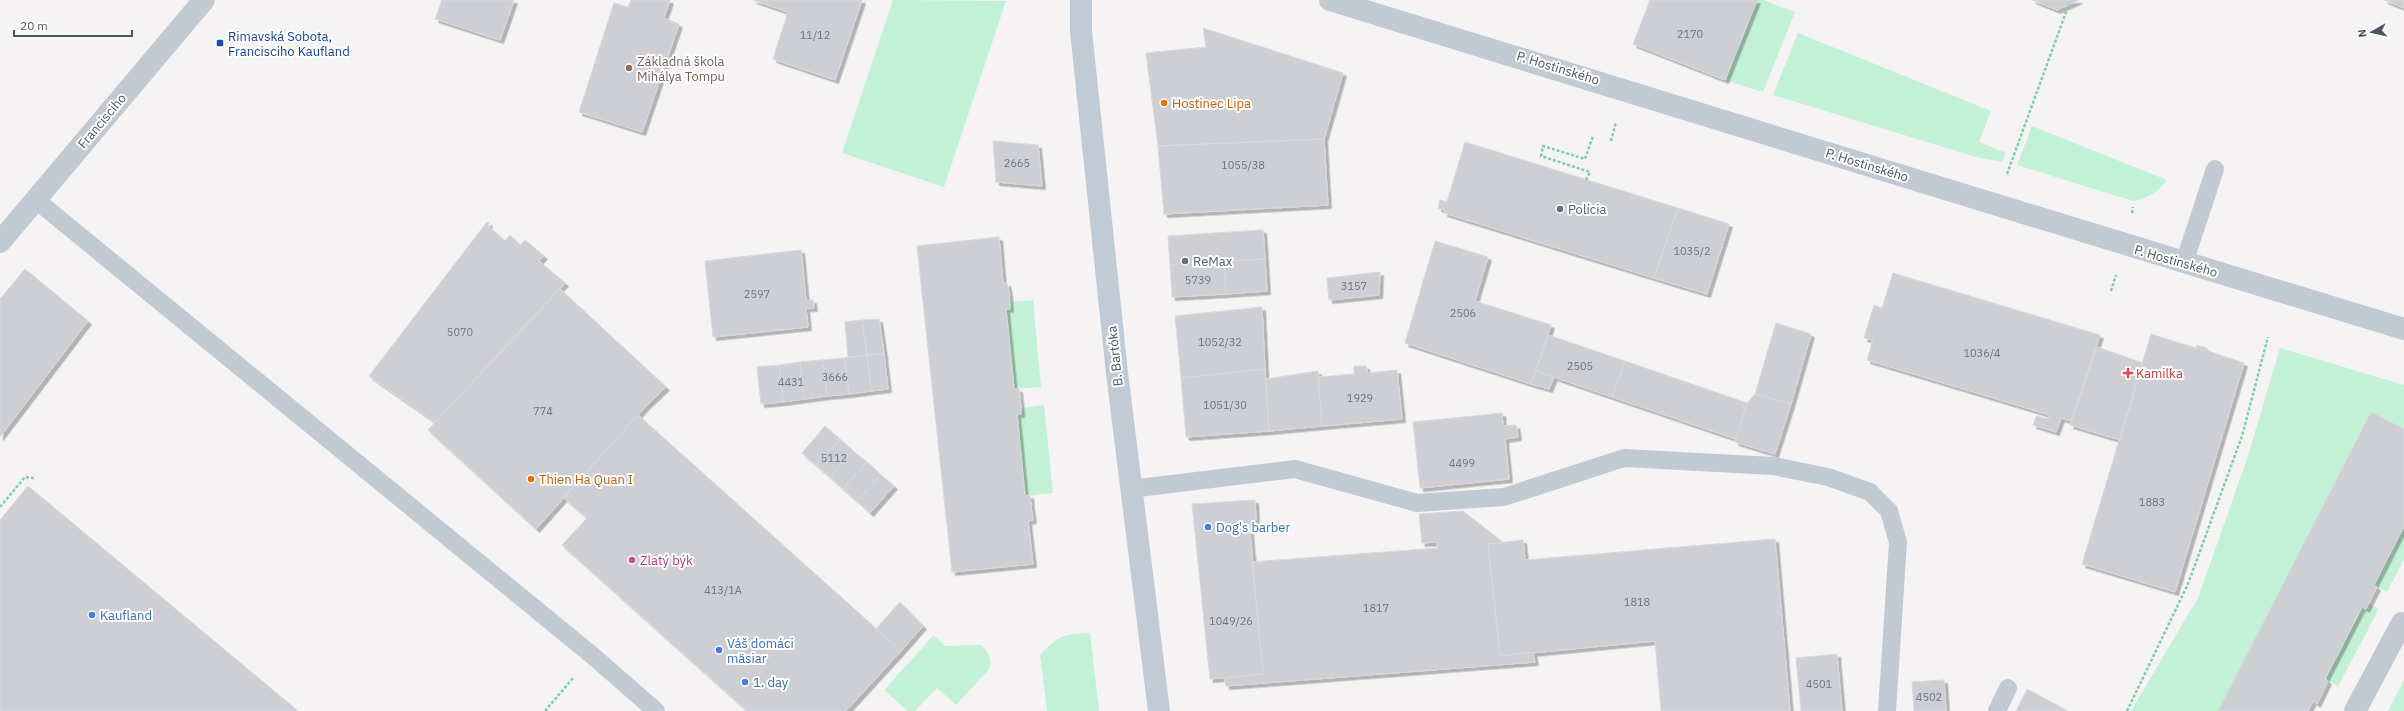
<svg xmlns="http://www.w3.org/2000/svg" width="2404" height="711" viewBox="0 0 2404 711" font-family="'IBM Plex Sans',sans-serif">
  <style>
    .green { fill: #c3f1d5 }
    .building { fill: #cdcfd5; stroke: #d7d9de; filter: url(#shadow) }
    .lines { fill: none; stroke-linecap: round; stroke-linejoin: round }
    .path { stroke: #7ad0a6; stroke-width: 2.5; stroke-dasharray: 3 2; stroke-linecap: butt }
    .service { stroke: #c1cad2; stroke-width: 18 }
    .minor { stroke: #c1cad2; stroke-width: 22 }
    .tertiary { stroke: #c1cad2; stroke-width: 22 }
    .secondary { stroke: #c1cbd6; stroke-width: 22 }
    .transit-dot { fill: #1a4fb4; stroke: #fff; stroke-width: 1.5 }
    .education-dot { fill: #8d6e63; stroke: #fff; stroke-width: 1.5 }
    .food-dot { fill: #e8710a; stroke: #fff; stroke-width: 1.5 }
    .service-dot { fill: #5c6f8a; stroke: #fff; stroke-width: 1.5 }
    .health-dot { fill: #e0444e; stroke: #fff; stroke-width: 1.5 }
    .shop-dot { fill: #3f7fe0; stroke: #fff; stroke-width: 1.5 }
    .hotel-dot { fill: #d1479c; stroke: #fff; stroke-width: 1.5 }
    .labels { text-anchor: middle; dominant-baseline: central; stroke-width: 4; stroke-linejoin: round; paint-order: stroke }
    .number-label { font-size: 11px; fill: #6b747e }
    .transit-label { font-size: 13px; fill: #164399; stroke: #fff; text-anchor: start }
    .education-label { font-size: 13px; fill: #785e54; stroke: #fff; text-anchor: start }
    .street-label { font-size: 13px; fill: #4a5661; stroke: #fff }
    .food-label { font-size: 13px; fill: #c56008; stroke: #fff; text-anchor: start }
    .service-label { font-size: 13px; fill: #4e5e75; stroke: #fff; text-anchor: start }
    .health-label { font-size: 13px; fill: #be3a42; stroke: #fff; text-anchor: start }
    .shop-label { font-size: 13px; fill: #366cbe; stroke: #fff; text-anchor: start }
    .hotel-label { font-size: 13px; fill: #b23c85; stroke: #fff; text-anchor: start }
  </style>
  <defs>
    <filter id="shadow"><feDropShadow dx="3.5" dy="3.5" stdDeviation="0" flood-color="#0004"/></filter>
  </defs>
  <rect width="100%" height="100%" fill="#f5f3f3"/>
  <!-- green -->
  <path class="green" d="M 893,0 L 1006,1 L 944,187 L 842,153 Z
    M 1757,0 L 1763,0 L 1795,12 L 1763,92 L 1725,80 Z
    M 1798,33 L 1991,111 L 1979,142 L 2006,153 L 2002,162 L 1976,157 L 1773,95 Z
    M 2032,126 L 2167,180 C 2157,193 2148,198 2133,201 L 2017,165 Z
    M 1033,300 L 1041,387 L 1014,389 L 1006,309 L 1010,308 L 1009,302 Z
    M 2280,348 L 2404,385 L 2404,429 L 2371,413 L 2218,711 L 2131,711 L 2198,598 L 2247,459 Z
    M 1044,405 L 1053,493 L 1025,496 L 1017,414 L 1021,414 L 1021,408 Z
    M 2404,526 L 2404,560 L 2387,592 L 2374,585 Z
    M 2369,604 L 2379,609 L 2338,686 L 2325,679 L 2362,607 Z
    M 1090,633 L 1099,711 L 1047,711 L 1040,655 C 1058,635 1065,634 1090,633 Z
    M 934,635 L 945,646 L 981,645 C 989,652 993,660 989,669 L 956,705 L 937,688 L 915,711 L 908,711 L 884,690 Z
    M 2404,680 L 2404,711 L 2388,711 Z"/>
  <!-- building -->
  <path class="building" d="M 442,0 L 514,0 L 500,40 L 435,19 Z
    M 631,0 L 670,0 L 664,18 L 679,24 L 642,132 L 579,112 L 614,3 L 628,7 Z
    M 753,0 L 862,0 L 835,80 L 773,59 L 788,12 Z
    M 1650,0 L 1757,0 L 1725,80 L 1633,44 Z
    M 2032,0 L 2079,0 L 2057,10 Z
    M 2384,0 L 2404,0 L 2404,8 Z
    M 1203,28 L 1343,73 L 1324,139 L 1158,146 L 1146,53 L 1206,47 Z
    M 1324,139 L 1328,205 L 1164,214 L 1158,146 Z
    M 993,141 L 1038,145 L 1042,186 L 996,182 Z
    M 1465,142 L 1678,208 L 1654,278 L 1444,213 L 1445,210 L 1438,208 L 1440,200 L 1447,202 Z
    M 1678,208 L 1729,224 L 1707,294 L 1654,278 Z
    M 487,222 L 489,223 L 488,226 L 505,241 L 510,235 L 520,245 L 525,240 L 544,256 L 539,261 L 565,283 L 435,422 L 369,376 Z
    M 1263,230 L 1265,259 L 1170,265 L 1168,236 Z
    M 999,237 L 1003,284 L 1007,283 L 1009,292 L 1010,309 L 1006,309 L 1014,389 L 1019,389 L 1021,408 L 1021,414 L 1017,414 L 1025,496 L 1030,495 L 1031,506 L 1033,520 L 1028,521 L 1033,564 L 952,572 L 917,246 Z
    M 1435,241 L 1488,257 L 1475,301 L 1551,325 L 1531,384 L 1405,343 Z
    M 801,250 L 806,301 L 813,300 L 814,308 L 806,308 L 808,327 L 713,337 L 705,261 Z
    M 1265,259 L 1267,291 L 1226,294 L 1224,261 Z
    M 1224,261 L 1226,294 L 1172,297 L 1170,265 Z
    M 25,269 L 88,321 L 0,437 L 0,299 Z
    M 1380,272 L 1379,295 L 1329,300 L 1327,278 Z
    M 1893,273 L 2100,335 L 2071,421 L 2061,418 L 2056,432 L 2033,425 L 2036,416 L 2048,419 L 2050,415 L 1867,360 L 1873,340 L 1864,338 L 1874,305 L 1882,308 Z
    M 560,289 L 666,387 L 645,407 L 536,529 L 428,430 Z
    M 1262,307 L 1265,369 L 1181,378 L 1175,316 Z
    M 879,319 L 884,354 L 867,355 L 862,320 Z
    M 862,320 L 867,355 L 848,357 L 845,322 Z
    M 1776,323 L 1811,334 L 1791,404 L 1755,394 Z
    M 2151,334 L 2196,348 L 2197,345 L 2207,348 L 2208,351 L 2244,363 L 2175,592 L 2082,564 Z
    M 1548,335 L 1625,361 L 1612,397 L 1536,371 Z
    M 2097,347 L 2143,363 L 2120,440 L 2070,425 Z
    M 884,354 L 888,389 L 871,391 L 867,355 Z
    M 867,355 L 871,391 L 849,394 L 844,358 Z
    M 844,358 L 849,394 L 827,396 L 822,360 Z
    M 822,360 L 827,396 L 804,399 L 800,362 Z
    M 1625,361 L 1747,403 L 1736,439 L 1612,397 Z
    M 800,362 L 804,399 L 783,402 L 779,365 Z
    M 779,365 L 783,402 L 761,404 L 757,367 Z
    M 1354,366 L 1366,366 L 1367,373 L 1397,370 L 1402,419 L 1322,426 L 1318,377 L 1354,374 Z
    M 1265,369 L 1269,431 L 1186,437 L 1181,378 Z
    M 1318,371 L 1322,426 L 1269,431 L 1266,379 Z
    M 1536,371 L 1554,377 L 1549,389 L 1531,384 Z
    M 1755,394 L 1791,404 L 1775,454 L 1735,442 L 1747,403 Z
    M 2371,412 L 2404,429 L 2404,526 L 2374,585 L 2377,587 L 2366,609 L 2362,607 L 2325,679 L 2328,681 L 2317,704 L 2313,701 L 2308,711 L 2218,711 Z
    M 1502,413 L 1503,426 L 1516,425 L 1518,437 L 1505,439 L 1509,479 L 1420,488 L 1413,422 Z
    M 638,415 L 901,651 L 846,711 L 747,711 L 562,545 L 587,518 L 563,497 Z
    M 825,426 L 840,439 L 816,465 L 802,453 Z
    M 840,439 L 853,451 L 830,477 L 816,465 Z
    M 853,451 L 867,462 L 843,489 L 830,477 Z
    M 867,462 L 881,475 L 857,501 L 843,489 Z
    M 881,475 L 894,486 L 870,513 L 857,501 Z
    M 28,486 L 298,711 L 0,711 L 0,520 Z
    M 1255,500 L 1256,520 L 1249,521 L 1263,674 L 1210,679 L 1192,504 Z
    M 1463,511 L 1504,543 L 1488,544 L 1500,656 L 1533,652 L 1535,662 L 1226,686 L 1225,678 L 1263,674 L 1252,562 L 1438,548 L 1437,542 L 1422,543 L 1419,514 Z
    M 1775,539 L 1790,711 L 1661,711 L 1655,641 L 1500,656 L 1488,544 L 1523,540 L 1525,560 Z
    M 900,602 L 923,626 L 901,651 L 876,629 Z
    M 1837,654 L 1842,711 L 1801,711 L 1796,658 Z
    M 1944,680 L 1946,711 L 1914,711 L 1912,682 Z
    M 2027,689 L 2068,711 L 2016,711 Z"/>
  <g class="lines">
    <!-- path -->
    <path class="path" d="M 1611,141 L 1616,122
      M 2007,174 L 2069,4
      M 1586,180 L 1590,172 L 1541,156 L 1543,146 L 1585,159 L 1593,136
      M 2132,213 L 2133,207
      M 2111,291 L 2116,275
      M 0,507 L 25,477 L 34,478
      M 545,711 L 573,678
      M 2127,711 L 2188,584 L 2242,436 L 2268,337"/>
    <!-- service -->
    <path class="service" d="M 36,200 L 593,656 L 656,711
      M 2184,263 L 2215,169
      M 1130,489 L 1295,469 L 1417,503 L 1504,497 L 1624,458 L 1773,466 L 1828,477 L 1870,492 L 1889,511 L 1898,542 L 1887,711
      M 1997,711 L 2008,688"/>
    <!-- minor -->
    <path class="minor" d="M 0,242 L 204,0
      M 2355,711 L 2402,623 L 2404,624"/>
    <!-- tertiary -->
    <path class="tertiary" d="M 1330,0 C 1689,108 2045,222 2404,329"/>
    <!-- secondary -->
    <path class="secondary" d="M 1081,0 L 1081,31 L 1117,373 L 1159,711"/>
  </g>
  <!-- markers -->
  <rect class="transit-dot" x="216" y="39" width="8" height="8" rx="2"/>
  <circle class="education-dot" cx="629" cy="68" r="4"/>
  <g class="food-dot">
    <circle cx="1164" cy="103" r="4"/>
    <circle cx="531" cy="479" r="4"/>
  </g>
  <g class="service-dot">
    <circle cx="1560" cy="209" r="4"/>
    <circle cx="1185" cy="261" r="4"/>
  </g>
  <path class="health-dot" d="M2126 367h4v4h4v4h-4v4h-4v-4h-4v-4h4z"/>
  <g class="shop-dot">
    <circle cx="1208" cy="527" r="4"/>
    <circle cx="92" cy="615" r="4"/>
    <circle cx="719" cy="650" r="4"/>
    <circle cx="745" cy="682" r="4"/>
  </g>
  <circle class="hotel-dot" cx="632" cy="560" r="4"/>
  <g class="labels">
    <!-- number labels -->
    <g class="number-label">
      <text x="1690" y="34">2170</text>
      <text x="815" y="35">11/12</text>
      <text x="1017" y="163">2665</text>
      <text x="1243" y="165">1055/38</text>
      <text x="1692" y="251">1035/2</text>
      <text x="1198" y="280">5739</text>
      <text x="1354" y="286">3157</text>
      <text x="757" y="294">2597</text>
      <text x="1463" y="313">2506</text>
      <text x="460" y="332">5070</text>
      <text x="1220" y="342">1052/32</text>
      <text x="1982" y="353">1036/4</text>
      <text x="1580" y="366">2505</text>
      <text x="835" y="377">3666</text>
      <text x="791" y="382">4431</text>
      <text x="1360" y="398">1929</text>
      <text x="1225" y="405">1051/30</text>
      <text x="543" y="411">774</text>
      <text x="834" y="458">5112</text>
      <text x="1462" y="463">4499</text>
      <text x="2152" y="502">1883</text>
      <text x="723" y="590">413/1A</text>
      <text x="1637" y="602">1818</text>
      <text x="1376" y="608">1817</text>
      <text x="1231" y="621">1049/26</text>
      <text x="1819" y="684">4501</text>
      <text x="1929" y="697">4502</text>
    </g>
    <!-- transit labels -->
    <g class="transit-label">
      <text x="228" y="36">Rimavská Sobota,<tspan x="228" dy="15">Francisciho Kaufland</tspan></text>
    </g>
    <!-- education labels -->
    <g class="education-label">
      <text x="637" y="61">Základná škola<tspan x="637" dy="15">Mihálya Tompu</tspan></text>
    </g>
    <!-- street labels -->
    <g class="street-label">
      <text transform="translate(1558 68) rotate(17)">P. Hostinského</text>
      <text transform="translate(102 121) rotate(-50)">Francisciho</text>
      <text transform="translate(1867 165) rotate(17)">P. Hostinského</text>
      <text transform="translate(2176 261) rotate(16)">P. Hostinského</text>
      <text transform="translate(1115 356) rotate(-96)">B. Bartóka</text>
    </g>
    <!-- food labels -->
    <g class="food-label">
      <text x="1172" y="103">Hostinec Lipa</text>
      <text x="539" y="479">Thien Ha Quan I</text>
    </g>
    <!-- service labels -->
    <g class="service-label">
      <text x="1568" y="209">Polícia</text>
      <text x="1193" y="261">ReMax</text>
    </g>
    <!-- health labels -->
    <g class="health-label">
      <text x="2136" y="373">Kamilka</text>
    </g>
    <!-- shop labels -->
    <g class="shop-label">
      <text x="1216" y="527">Dog's barber</text>
      <text x="100" y="615">Kaufland</text>
      <text x="727" y="643">Váš domáci<tspan x="727" dy="15">mäsiar</tspan></text>
      <text x="753" y="682">1. day</text>
    </g>
    <!-- hotel labels -->
    <g class="hotel-label">
      <text x="640" y="560">Zlatý býk</text>
    </g>
  </g>
  <!-- north arrow -->
  <g transform="translate(2372 32) rotate(262)" stroke="#ffffff" stroke-width="3" paint-order="stroke">
  <path d="M0-3L7 15L0 10L-7 15Z" fill="#4a5661"/>
  <text y="-6" font-size="11" font-weight="bold" text-anchor="middle" fill="#4a5661">N</text>
  </g>
  <!-- scale -->
  <path d="M14 30v6h118v-6" fill="none" stroke="#4a5661" stroke-width="2"/>
  <text x="20" y="30" font-size="12" fill="#4a5661" stroke="#ffffff" stroke-width="3" paint-order="stroke">20 m</text>
</svg>
